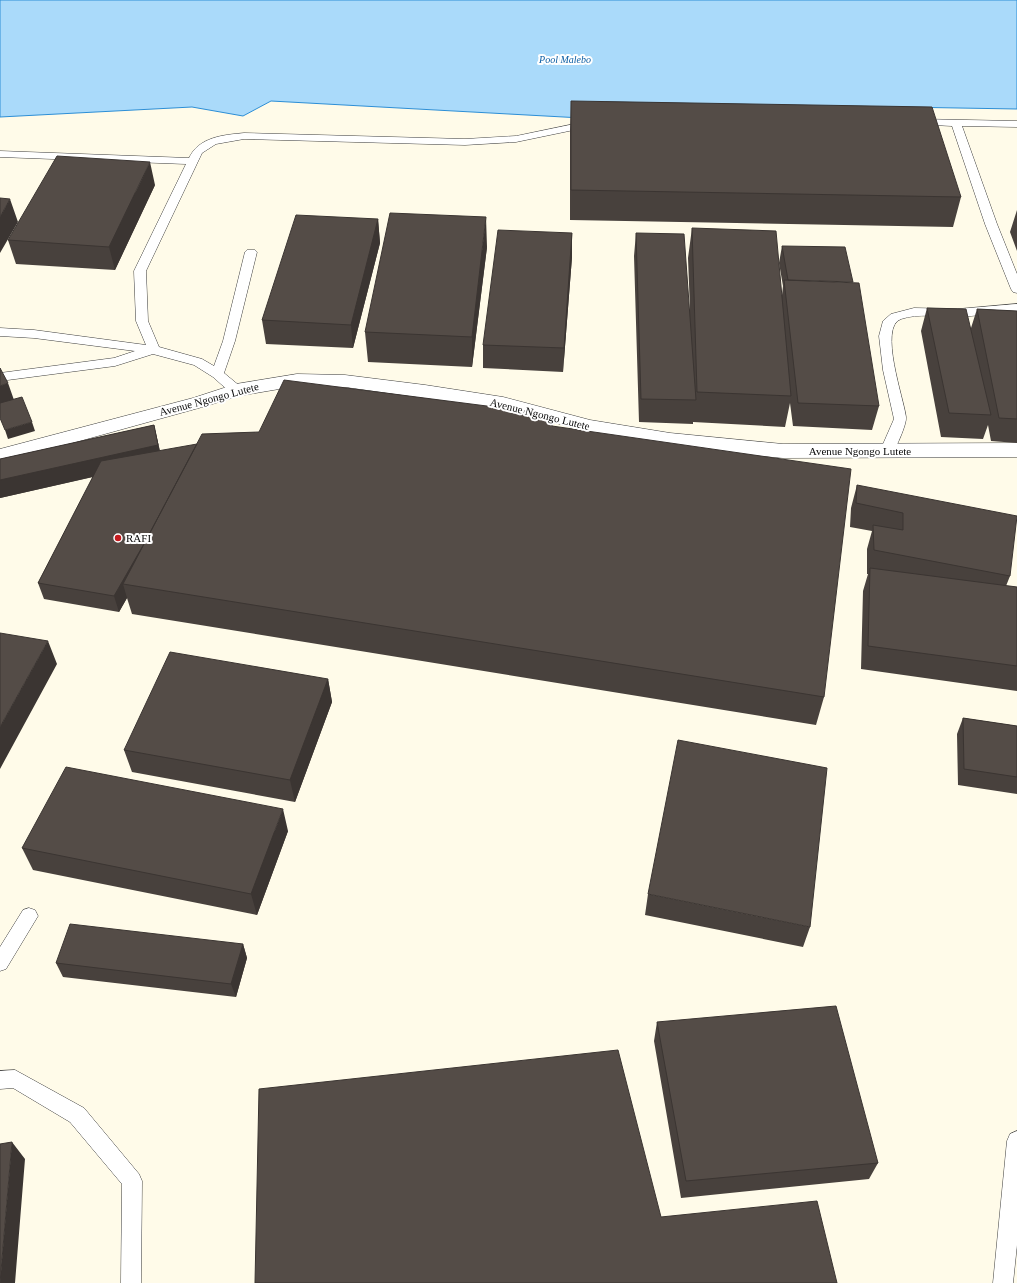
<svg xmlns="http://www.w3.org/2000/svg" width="1017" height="1283" viewBox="0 0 1017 1283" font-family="'Times New Roman',serif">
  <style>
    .water { fill: #aadafa; stroke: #2c8ed6 }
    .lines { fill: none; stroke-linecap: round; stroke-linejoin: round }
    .lane-casing { stroke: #3e3e3e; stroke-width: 1 }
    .street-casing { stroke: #3e3e3e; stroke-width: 1 }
    .lane { fill: #fff; fill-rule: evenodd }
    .street { fill: #fff; fill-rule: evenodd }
    .wall { fill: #48413d }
    .shaded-wall { fill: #3b3532 }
    .building { fill: #544c47; stroke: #3b3532 }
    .poi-dot { fill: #c41a1e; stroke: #fff; stroke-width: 1.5 }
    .labels { text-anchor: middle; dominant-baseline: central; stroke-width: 4; stroke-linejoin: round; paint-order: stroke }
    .far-water-label { font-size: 10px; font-style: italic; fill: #0d5ea4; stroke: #fff }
    .street-label { font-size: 11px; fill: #0b0b0b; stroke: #fff }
    .poi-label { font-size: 11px; fill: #0b0b0b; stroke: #fff; text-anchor: start }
  </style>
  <rect width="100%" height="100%" fill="#fffbe9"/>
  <!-- water -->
  <path class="water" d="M 0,0 L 1017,0 L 1017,109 L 606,102 L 600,119 L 271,101 L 243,116 L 192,107 L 0,117 Z"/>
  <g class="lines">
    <!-- lane casing -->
    <g class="lane-casing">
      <path id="lane" d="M 917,119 L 1017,121 L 1017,127 L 962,126 L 997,224 L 1017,274 L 1017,293 L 1013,292 L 1011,289 L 985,224 L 952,126 L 913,124 L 912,122 L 913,120 Z
        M 589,121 L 594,124 L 593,126 L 516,142 L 465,145 L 244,139 L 216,144 L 202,153 L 146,271 L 148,321 L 159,347 L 202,359 L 214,366 L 223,341 L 245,252 L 247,250 L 255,250 L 257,252 L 235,341 L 224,373 L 241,387 L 242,390 L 241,393 L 236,394 L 231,393 L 213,377 L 194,365 L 153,354 L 115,366 L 0,381 L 0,373 L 114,358 L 135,351 L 34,338 L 0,336 L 0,328 L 34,330 L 146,345 L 136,321 L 134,271 L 186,164 L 0,157 L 0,151 L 189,158 C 199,137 223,135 244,133 L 465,139 L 516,136 Z
        M 1017,304 L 1017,312 C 997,313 976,316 956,317 C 938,317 919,313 901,319 C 878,327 904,399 906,417 C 907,424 896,448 892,454 L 887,456 L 882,454 L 880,451 L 894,419 L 883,370 L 879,336 L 883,321 L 891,314 L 914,308 L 957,309 Z
        M 29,908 L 35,910 L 38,916 L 6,969 L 0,971 L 0,947 L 23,910 Z
        M 15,1070 L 84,1108 L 139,1174 L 142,1181 L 141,1283 L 121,1283 L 122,1184 L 70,1122 L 13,1088 L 0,1089 L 0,1071 Z
        M 1017,1131 L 1017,1245 L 1013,1283 L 993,1283 L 1007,1141 L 1010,1134 Z"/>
    </g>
    <!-- street casing -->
    <g class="street-casing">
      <path id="street" d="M 297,374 L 345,375 L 425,385 L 503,397 L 590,420 L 670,433 L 783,444 L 1017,443 L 1017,457 L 783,458 L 670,447 L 590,432 L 503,409 L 345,387 L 297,386 L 238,396 L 206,406 L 0,463 L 0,449 L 193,398 L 236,384 Z"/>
    </g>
    <!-- lane -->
    <use href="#lane" class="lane"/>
    <!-- street -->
    <use href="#street" class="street"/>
  </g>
  <!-- wall -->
  <path class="wall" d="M 571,101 L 961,197 L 953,227 L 570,220 L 570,130 Z
    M 155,185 L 115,270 L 16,264 L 8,240 Z
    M 1017,210 L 1017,251 L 1010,232 Z
    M 378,219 L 380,243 L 353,348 L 266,344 L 262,320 Z
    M 692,228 L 782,295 L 783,286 L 779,263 L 782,246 L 879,406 L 872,430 L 793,426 L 790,403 L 785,427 L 693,422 L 693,424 L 639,422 L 634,256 L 636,233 L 690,310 L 688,258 Z
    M 572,233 L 572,257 L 563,372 L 483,368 L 483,345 Z
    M 487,247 L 472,367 L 368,362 L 365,332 Z
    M 927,308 L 971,328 L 977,309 L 1017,311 L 1017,443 L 991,441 L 988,425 L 983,439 L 941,437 L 921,331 Z
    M 154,425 L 160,451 L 552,426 L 824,697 L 816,725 L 132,614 L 127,598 L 119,612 L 44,599 L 38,583 L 93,477 L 0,498 L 0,459 Z
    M 857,485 L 1010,576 L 1006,586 L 1017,587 L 1017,691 L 861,669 L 863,591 L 868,574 L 867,574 L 867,549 L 872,531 L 850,527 L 851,508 Z
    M 328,679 L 332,702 L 295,802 L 132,772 L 124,750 Z
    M 963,718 L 1017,726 L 1017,794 L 958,785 L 957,734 Z
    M 288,831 L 257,915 L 33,870 L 22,848 Z
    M 648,894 L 810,927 L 803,947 L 645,915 Z
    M 243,944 L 247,958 L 236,997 L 63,977 L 56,963 Z
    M 657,1022 L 878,1163 L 869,1179 L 681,1198 L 654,1041 Z"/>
  <!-- shaded-wall -->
  <path class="shaded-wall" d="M 150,162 L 155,185 L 115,270 L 109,247 Z
    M 10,199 L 18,222 L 0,253 L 0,217 Z
    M 486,217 L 487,247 L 472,367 L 472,337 Z
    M 378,219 L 380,243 L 353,348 L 351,325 Z
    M 572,233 L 572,257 L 563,372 L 564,348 Z
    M 8,383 L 14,400 L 0,405 L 0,386 Z
    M 32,422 L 35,431 L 8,439 L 5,430 Z
    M 154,425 L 162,461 L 0,498 L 0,480 Z
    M 202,443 L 123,584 L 127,598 L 119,612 L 114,596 Z
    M 48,641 L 57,664 L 0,769 L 0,727 Z
    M 328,679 L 332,702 L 295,802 L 290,780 Z
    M 283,809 L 288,831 L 257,915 L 251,894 Z
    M 243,944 L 247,958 L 236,997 L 231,984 Z
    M 12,1142 L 25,1159 L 15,1283 L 0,1283 Z"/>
  <!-- building -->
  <path class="building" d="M 571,101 L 932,107 L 961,197 L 571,190 Z
    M 57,156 L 150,162 L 109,247 L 8,240 Z
    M 0,198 L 10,199 L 0,217 Z
    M 390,213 L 486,217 L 472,337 L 365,332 Z
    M 296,215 L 378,219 L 351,325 L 262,320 Z
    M 692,228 L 776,231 L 791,396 L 697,392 Z
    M 498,230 L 572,233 L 564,348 L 483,345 Z
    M 636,233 L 684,234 L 696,400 L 641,399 Z
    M 782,246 L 845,247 L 853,282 L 788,280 Z
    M 784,280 L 859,283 L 879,406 L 798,403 Z
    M 927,308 L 966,309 L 991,415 L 949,413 Z
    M 977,309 L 1017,311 L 1017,419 L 999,418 Z
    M 0,368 L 8,383 L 0,386 Z
    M 284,380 L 549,414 L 552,426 L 851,469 L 824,697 L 123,584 L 202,434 L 259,432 Z
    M 22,397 L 32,422 L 5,430 L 0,418 L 0,403 Z
    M 154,425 L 158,445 L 0,480 L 0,459 Z
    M 197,444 L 145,542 L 114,596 L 38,583 L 101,461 Z
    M 857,485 L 1017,516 L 1010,576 L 874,550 L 873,525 L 903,530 L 903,513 L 856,503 Z
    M 870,568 L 1017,587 L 1017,666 L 868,646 Z
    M 0,633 L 48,641 L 0,727 Z
    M 170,652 L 328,679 L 290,780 L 124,750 Z
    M 963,718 L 1017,726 L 1017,777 L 964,769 Z
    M 678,740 L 827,768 L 810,927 L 648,894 Z
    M 66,767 L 283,809 L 251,894 L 22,848 Z
    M 70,924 L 243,944 L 231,984 L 56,963 Z
    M 836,1006 L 878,1163 L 686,1181 L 657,1022 Z
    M 618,1050 L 661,1217 L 817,1201 L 837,1283 L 255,1283 L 259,1089 Z
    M 12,1142 L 0,1283 L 0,1144 Z"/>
  <!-- markers -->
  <circle class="poi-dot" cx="118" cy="538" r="4"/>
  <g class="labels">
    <!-- far-water labels -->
    <g class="far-water-label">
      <text x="565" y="59">Pool Malebo</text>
    </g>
    <!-- street labels -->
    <g class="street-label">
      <text transform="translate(209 399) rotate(-15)">Avenue Ngongo Lutete</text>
      <text transform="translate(540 414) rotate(14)">Avenue Ngongo Lutete</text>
      <text x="860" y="451">Avenue Ngongo Lutete</text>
    </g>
    <!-- poi labels -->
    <g class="poi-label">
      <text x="126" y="538">RAFI</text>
    </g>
  </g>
</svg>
